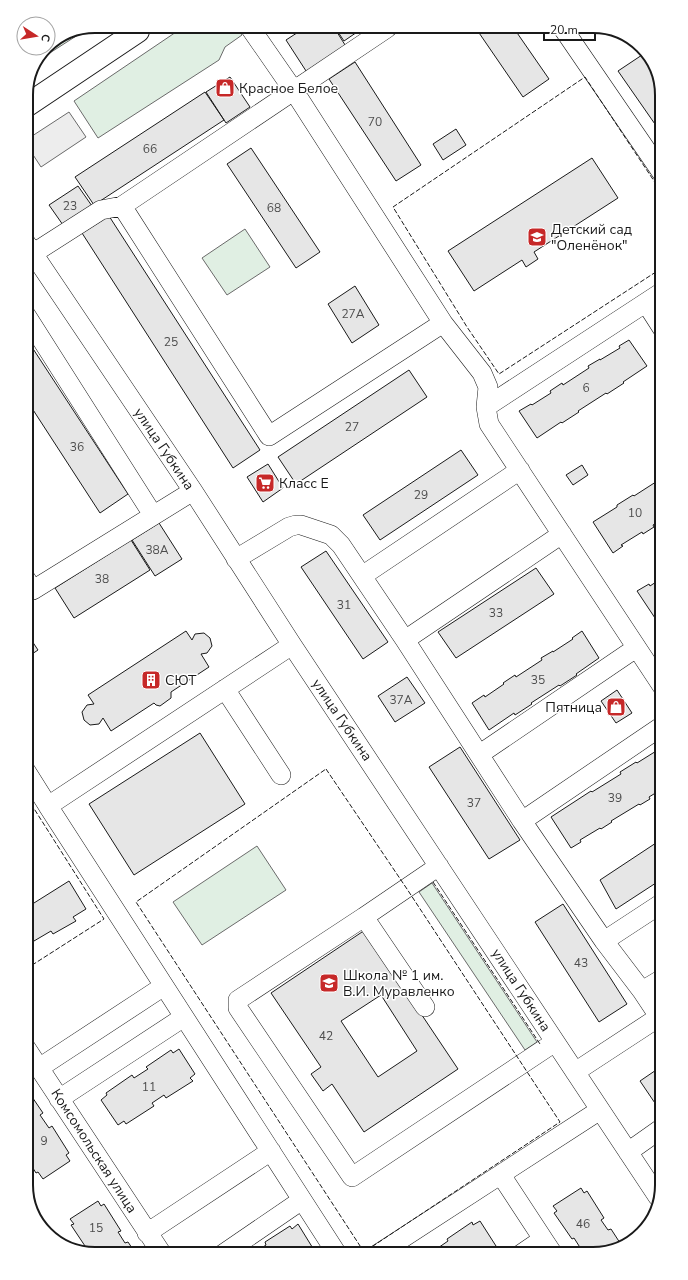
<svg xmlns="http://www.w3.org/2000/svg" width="688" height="1280" viewBox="0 0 688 1280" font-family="'Nunito Sans',sans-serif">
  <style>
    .green { fill: #e0efe3; stroke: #6a6a6a }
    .parking { fill: #ededed; stroke: #6a6a6a }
    .building { fill: #e6e6e6; stroke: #1a1a1a; fill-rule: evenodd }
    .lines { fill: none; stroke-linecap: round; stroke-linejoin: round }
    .minor-casing { stroke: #1a1a1a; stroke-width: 20 }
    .major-casing { stroke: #1a1a1a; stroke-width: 24 }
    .minor { stroke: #fff; stroke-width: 19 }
    .major { stroke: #fff; stroke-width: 22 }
    .fence { stroke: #1a1a1a; stroke-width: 1; stroke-dasharray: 5 2; stroke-linecap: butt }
    .labels { text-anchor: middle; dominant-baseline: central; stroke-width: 3; stroke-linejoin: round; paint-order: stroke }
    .number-label { font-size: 12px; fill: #4d4d4d }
    .poi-label { font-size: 14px; fill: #1a1a1a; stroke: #fff; text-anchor: start }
    .street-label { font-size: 14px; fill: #1a1a1a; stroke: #fff }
    .rim { fill: none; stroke: #1a1a1a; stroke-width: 2 }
  </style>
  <rect width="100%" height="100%" fill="#fff"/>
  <!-- green -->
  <path class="green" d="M 179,30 L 239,30 L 242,35 L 225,47 L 219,60 L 98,138 L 74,101 Z
    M 69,31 L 84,31 L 42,58 L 42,57 L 46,48 L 48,48 L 48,45 Z
    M 245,229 L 270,267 L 227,295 L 202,258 Z
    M 257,846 L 286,890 L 202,945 L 173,902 Z
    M 432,883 L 537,1042 L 525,1050 L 419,892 Z"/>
  <!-- parking -->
  <path class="parking" d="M 69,112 L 86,137 L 41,167 L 26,144 L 26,140 Z"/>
  <!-- building -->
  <path class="building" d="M 475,27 L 513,27 L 549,79 L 523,97 Z
    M 363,28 L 344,41 L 336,29 Z
    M 303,29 L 335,29 L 347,48 L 308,74 L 286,40 Z
    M 645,53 L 657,69 L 662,95 L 662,124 L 657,127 L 618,71 Z
    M 355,62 L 421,165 L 396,181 L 329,79 Z
    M 230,77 L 250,107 L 226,123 L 206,92 Z
    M 205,92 L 224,120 L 94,205 L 75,177 Z
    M 456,129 L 466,145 L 443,160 L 433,144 Z
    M 251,148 L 320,252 L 296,268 L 227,164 Z
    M 592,158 L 618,198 L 534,252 L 538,259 L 526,267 L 522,260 L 474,291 L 448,251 Z
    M 78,186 L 92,206 L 63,225 L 49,205 Z
    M 109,216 L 260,450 L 233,468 L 82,233 Z
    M 355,286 L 379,325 L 352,343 L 328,304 Z
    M 26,338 L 128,494 L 100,513 L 26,399 Z
    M 629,340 L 647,366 L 623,382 L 624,383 L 607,394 L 606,393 L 578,411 L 579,412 L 562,423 L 561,422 L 537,438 L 519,411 L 531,404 L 532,405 L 551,393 L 550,391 L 562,383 L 563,385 L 589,368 L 588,366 L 600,359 L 600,360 L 620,348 L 619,346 Z
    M 409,370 L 427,397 L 296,484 L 278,457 Z
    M 461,450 L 478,475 L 380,540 L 363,515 Z
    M 268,464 L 283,488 L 263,502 L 247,477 Z
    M 582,465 L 588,475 L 573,485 L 566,475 Z
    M 662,478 L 662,519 L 653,525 L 654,527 L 643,534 L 642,532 L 621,545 L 623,546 L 613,553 L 593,522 L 617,507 L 617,505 L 633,495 L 634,496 Z
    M 159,523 L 182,559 L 155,576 L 132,540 Z
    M 131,540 L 150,570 L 74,618 L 55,588 Z
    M 326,551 L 388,642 L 363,659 L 301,567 Z
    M 536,568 L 554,594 L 456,658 L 438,632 Z
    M 662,578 L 662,613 L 655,618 L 637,591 L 649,584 L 650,586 Z
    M 186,631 L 192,640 L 195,634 L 204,633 L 210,638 L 212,646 L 207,653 L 201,654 L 209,667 L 171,692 L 171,698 L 160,706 L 156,705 L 154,703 L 111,731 L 103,718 L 99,724 L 90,725 L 84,720 L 82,712 L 87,705 L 94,704 L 88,695 Z
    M 582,631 L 599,658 L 576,674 L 577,675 L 560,686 L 559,685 L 531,703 L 532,704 L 515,715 L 514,713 L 489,730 L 472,703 L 484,695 L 485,697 L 504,684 L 503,683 L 515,675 L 516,677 L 542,660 L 541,658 L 553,651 L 553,652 L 573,639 L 572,638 Z
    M 26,632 L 38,650 L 26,658 Z
    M 407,677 L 425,703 L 395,722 L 378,696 Z
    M 617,690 L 632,713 L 616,723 L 601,701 Z
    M 200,733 L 245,804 L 134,875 L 89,804 Z
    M 460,747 L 520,840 L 489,859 L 429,767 Z
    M 661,748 L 662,789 L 649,797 L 650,799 L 640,805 L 639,804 L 611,821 L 612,822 L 601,829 L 600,828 L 580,840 L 581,842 L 571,848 L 551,817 L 591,791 L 592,792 L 621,774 L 620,772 L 636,762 L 637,763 Z
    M 662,839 L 662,879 L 616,909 L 600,880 Z
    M 69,881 L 86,909 L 73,917 L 76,921 L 53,934 L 51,931 L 34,941 L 26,927 L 26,908 Z
    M 563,904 L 627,1004 L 599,1022 L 535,922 Z
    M 365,930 L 458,1069 L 364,1132 L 332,1084 L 323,1091 L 311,1074 L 321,1067 L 271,993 ZM 381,995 L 417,1051 L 378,1077 L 341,1021 Z
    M 179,1049 L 195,1074 L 190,1078 L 193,1081 L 166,1098 L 164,1095 L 152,1103 L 154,1106 L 126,1124 L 124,1121 L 118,1125 L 101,1100 L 107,1095 L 106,1093 L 132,1075 L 134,1078 L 148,1069 L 146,1067 L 171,1050 L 173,1053 Z
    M 662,1066 L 662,1112 L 661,1112 L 640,1081 Z
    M 26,1088 L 43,1113 L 40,1115 L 49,1128 L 52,1126 L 69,1153 L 66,1155 L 70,1161 L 43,1179 L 38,1172 L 36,1173 L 26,1157 Z
    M 581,1188 L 584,1193 L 587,1191 L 604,1218 L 601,1220 L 608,1230 L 611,1229 L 622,1246 L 619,1249 L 593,1254 L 582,1254 L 579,1250 L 581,1249 L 574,1238 L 572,1239 L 554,1213 L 557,1211 L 553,1206 Z
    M 98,1201 L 101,1206 L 104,1204 L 121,1231 L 118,1232 L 125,1243 L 128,1242 L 136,1254 L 93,1254 L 91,1250 L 89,1252 L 71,1225 L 74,1224 L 70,1219 Z
    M 480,1221 L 496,1246 L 491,1249 L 493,1253 L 492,1254 L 422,1254 L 433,1247 L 435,1250 L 448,1241 L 447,1239 L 472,1222 L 473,1225 Z
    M 298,1224 L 314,1250 L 309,1254 L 253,1254 L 266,1245 L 265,1242 L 290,1226 L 292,1229 Z"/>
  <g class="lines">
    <!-- minor casing -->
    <g class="minor-casing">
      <path id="minor" d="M 562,27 L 662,173
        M 251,29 L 294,91 L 443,323 L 482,373 L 488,387 L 486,407 L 489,424 L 662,686
        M 122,206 L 269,436 L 443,323
        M 26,243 L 193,491 L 292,645 L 658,1197
        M 26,258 L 101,210 L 122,206 L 387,28
        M 646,303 L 662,328
        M 26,315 L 153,515
        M 486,407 L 662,292
        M 236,559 L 289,527 L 296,525 L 301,525 L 331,535 L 341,545 L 405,640 L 522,821 L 604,941 L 642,991 L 662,1021
        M 362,576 L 520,470
        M 26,579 L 33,590 L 193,491
        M 405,640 L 562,534
        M 225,689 L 281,775
        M 480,754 L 636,648
        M 26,771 L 48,806 L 292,645
        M 48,806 L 337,1254
        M 522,821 L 662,726
        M 364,917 L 439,866
        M 604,941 L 662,903
        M 642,991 L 662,979
        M 425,1007 L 364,917 L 238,1000 L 238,1008 L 352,1177 L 555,1042
        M 26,1048 L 162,1254
        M 39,1068 L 164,986
        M 575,1072 L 659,1017
        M 59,1099 L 184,1017
        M 628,1152 L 662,1128
        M 501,1175 L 543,1239
        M 147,1233 L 271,1151
        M 223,1254 L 302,1200
        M 378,1254 L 600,1110
        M 521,1254 L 543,1239 L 553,1254"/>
    </g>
    <!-- major casing -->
    <g class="major-casing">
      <path id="major" d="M 26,106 L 138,31"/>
    </g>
    <!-- minor -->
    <use href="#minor" class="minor"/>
    <!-- major -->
    <use href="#major" class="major"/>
    <!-- fence -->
    <path class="fence" d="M 662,268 L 499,374 L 467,327 L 393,207 L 585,77 L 662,193
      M 326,769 L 407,889 L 560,1122 L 364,1252 L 136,902 Z
      M 433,882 L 540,1044
      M 26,969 L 104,919 L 26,796"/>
  </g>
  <!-- icons -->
  <defs>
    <g id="shop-square" transform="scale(1)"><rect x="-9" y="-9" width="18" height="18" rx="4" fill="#c62828" stroke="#fff"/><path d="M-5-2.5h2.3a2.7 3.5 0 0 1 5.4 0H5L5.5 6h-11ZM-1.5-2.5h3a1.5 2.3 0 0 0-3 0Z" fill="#fff"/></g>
    <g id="school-square" transform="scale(1)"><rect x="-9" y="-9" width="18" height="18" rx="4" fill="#c62828" stroke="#fff"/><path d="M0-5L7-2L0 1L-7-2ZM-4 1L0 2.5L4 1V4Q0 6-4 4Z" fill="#fff"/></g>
    <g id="supermarket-square" transform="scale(1)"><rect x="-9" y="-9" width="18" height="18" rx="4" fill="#c62828" stroke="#fff"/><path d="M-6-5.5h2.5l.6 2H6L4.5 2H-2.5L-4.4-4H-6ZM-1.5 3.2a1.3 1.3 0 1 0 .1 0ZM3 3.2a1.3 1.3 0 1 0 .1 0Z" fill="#fff"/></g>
    <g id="building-square" transform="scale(1)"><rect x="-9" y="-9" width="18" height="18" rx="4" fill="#c62828" stroke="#fff"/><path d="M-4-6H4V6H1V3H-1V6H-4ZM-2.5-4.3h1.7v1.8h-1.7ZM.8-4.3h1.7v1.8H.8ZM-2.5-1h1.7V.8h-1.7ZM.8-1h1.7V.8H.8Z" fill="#fff"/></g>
  </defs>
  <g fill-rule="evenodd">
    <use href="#shop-square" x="225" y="88"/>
    <use href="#school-square" x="537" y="237"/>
    <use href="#supermarket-square" x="265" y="483"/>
    <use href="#building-square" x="151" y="680"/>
    <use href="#shop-square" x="616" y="707"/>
    <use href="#school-square" x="329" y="983"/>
  </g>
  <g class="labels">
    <!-- number labels -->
    <g class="number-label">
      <text x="375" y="122">70</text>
      <text x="150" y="149">66</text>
      <text x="70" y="206">23</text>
      <text x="274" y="208">68</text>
      <text x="353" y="314">27А</text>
      <text x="171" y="342">25</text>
      <text x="586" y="388">6</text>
      <text x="352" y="427">27</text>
      <text x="77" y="447">36</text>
      <text x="421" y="495">29</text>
      <text x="635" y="513">10</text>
      <text x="157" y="550">38А</text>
      <text x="102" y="579">38</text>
      <text x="344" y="605">31</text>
      <text x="496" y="613">33</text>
      <text x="538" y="680">35</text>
      <text x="401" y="700">37А</text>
      <text x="615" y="798">39</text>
      <text x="474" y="803">37</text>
      <text x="581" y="963">43</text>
      <text x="326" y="1036">42</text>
      <text x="149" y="1087">11</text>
      <text x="44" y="1141">9</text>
      <text x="583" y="1224">46</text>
      <text x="96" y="1228">15</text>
    </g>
    <!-- poi labels -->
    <g class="poi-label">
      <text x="239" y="88">Красное Белое</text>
      <text x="551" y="229">Детский сад<tspan x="551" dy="16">"Оленёнок"</tspan></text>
      <text x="279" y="483">Класс Е</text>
      <text x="165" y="680">СЮТ</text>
      <text x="602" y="707" text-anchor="end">Пятница</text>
      <text x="343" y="975">Школа № 1 им.<tspan x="343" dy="16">В.И. Муравленко</tspan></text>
    </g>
    <!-- street labels -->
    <g class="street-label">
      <text transform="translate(164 449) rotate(56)">улица Губкина</text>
      <text transform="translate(342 720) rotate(56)">улица Губкина</text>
      <text transform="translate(521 990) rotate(57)">улица Губкина</text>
      <text transform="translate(94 1151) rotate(57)">Комсомольская улица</text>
    </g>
  </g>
  <!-- crop -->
  <path d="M0 0H688V1280H0ZM95 33H593A62 62 0 0 1 655 95V1185A62 62 0 0 1 593 1247H95A62 62 0 0 1 33 1185V95A62 62 0 0 1 95 33Z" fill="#fff" fill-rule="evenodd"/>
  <path class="rim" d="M95 33H593A62 62 0 0 1 655 95V1185A62 62 0 0 1 593 1247H95A62 62 0 0 1 33 1185V95A62 62 0 0 1 95 33Z"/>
  <!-- north arrow -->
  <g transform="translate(36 36) rotate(102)"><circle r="19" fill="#ffffff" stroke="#a3a3a3"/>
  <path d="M0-3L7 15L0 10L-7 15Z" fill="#c62828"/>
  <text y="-6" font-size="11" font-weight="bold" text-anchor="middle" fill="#1a1a1a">С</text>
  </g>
  <!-- scale -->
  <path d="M544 34v6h51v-6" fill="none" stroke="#1a1a1a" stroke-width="2"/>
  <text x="550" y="34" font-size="12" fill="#1a1a1a" stroke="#ffffff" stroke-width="3" paint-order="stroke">20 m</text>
</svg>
